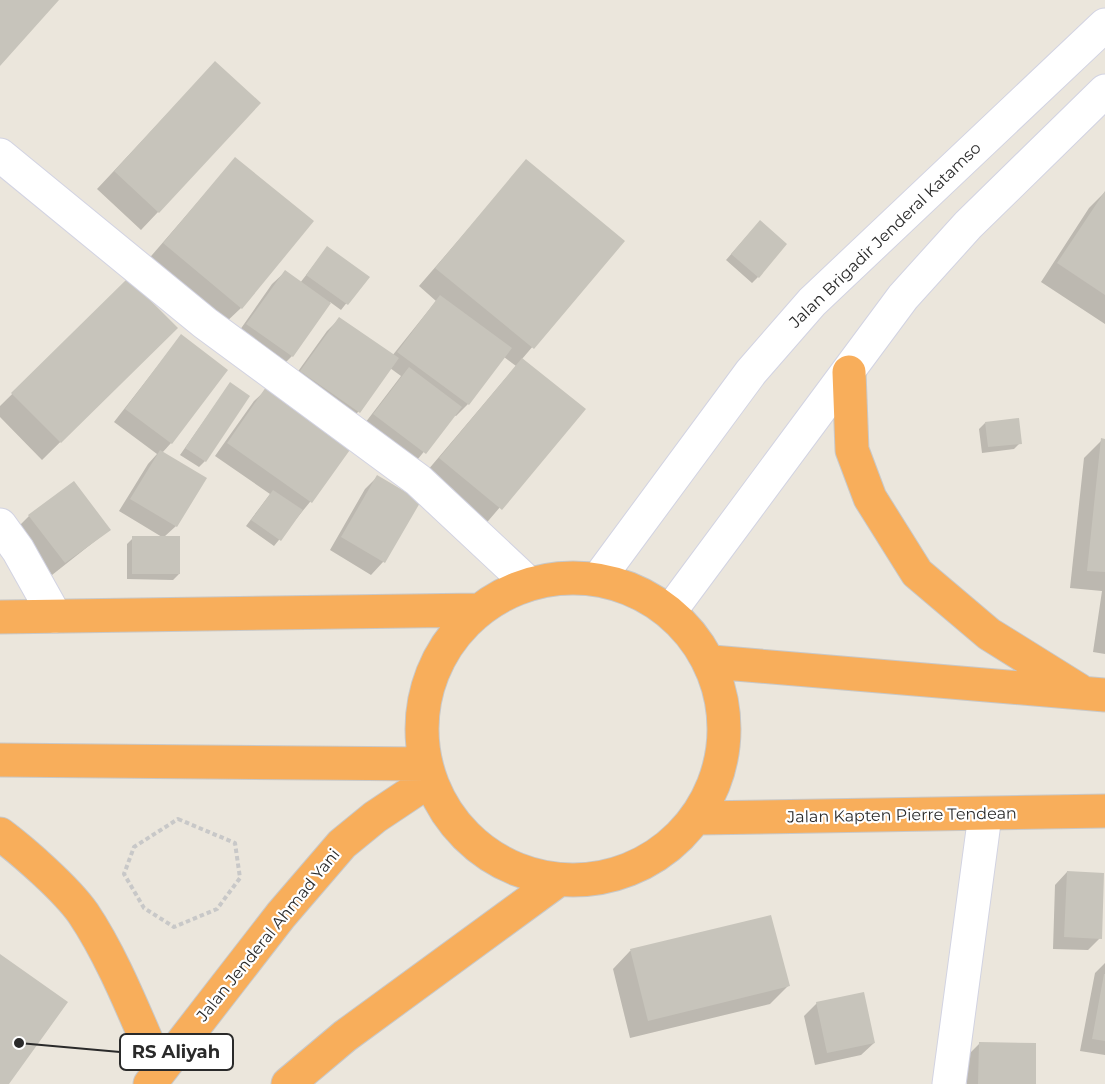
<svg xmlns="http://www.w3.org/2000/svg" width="1105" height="1084" viewBox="0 0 1105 1084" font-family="Montserrat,sans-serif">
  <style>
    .shadow { fill: #0003 }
    .building { fill: #c7c4bb }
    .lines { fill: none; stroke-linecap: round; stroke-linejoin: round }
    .street-casing { stroke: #d2d3e2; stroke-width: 35 }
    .secondary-casing { stroke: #d2d3e2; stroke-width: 35 }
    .highway-casing { stroke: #c8c8c8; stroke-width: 35 }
    .path { stroke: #c8c8c8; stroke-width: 4; stroke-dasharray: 4.5 3; stroke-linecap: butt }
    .street { stroke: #fff; stroke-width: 33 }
    .secondary { stroke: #fff; stroke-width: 33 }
    .highway { stroke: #f8ae5b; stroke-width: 33 }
    .labels { text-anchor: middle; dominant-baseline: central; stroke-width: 4.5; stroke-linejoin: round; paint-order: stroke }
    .street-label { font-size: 16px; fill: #2a2a2a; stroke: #fff }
    .leader { fill: none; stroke: #2a2a2a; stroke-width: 2 }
    .callout-dot { fill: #2a2a2a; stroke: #fff; stroke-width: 2 }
    .callout { fill: #fff; stroke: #2a2a2a; stroke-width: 2 }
    .callout-label { font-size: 18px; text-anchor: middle; font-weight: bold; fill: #2a2a2a }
  </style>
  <rect width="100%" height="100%" fill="#ebe6dc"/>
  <!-- shadow -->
  <path class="shadow" d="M 198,81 L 158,212 L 141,230 L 97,189 Z
    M 235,159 L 241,308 L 223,325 L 146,262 Z
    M 526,162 L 623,241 L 522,359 L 584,409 L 483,527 L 422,477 L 516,366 L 504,357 L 468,404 L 456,416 L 454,415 L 413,465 L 362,427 L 401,376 L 390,368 L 358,412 L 346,424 L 289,384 L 327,331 L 339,319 L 392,356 L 436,301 L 419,286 Z
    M 1105,192 L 1105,324 L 1041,282 L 1089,208 Z
    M 754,228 L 758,277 L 752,283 L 726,260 Z
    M 327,248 L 367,277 L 341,310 L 330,302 L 292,356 L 280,368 L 235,337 L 272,284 L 285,272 L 300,283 Z
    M 128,280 L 176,328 L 42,460 L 0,417 L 0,406 Z
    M 181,336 L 171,443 L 162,453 L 176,526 L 164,537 L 179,574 L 173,580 L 127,579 L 127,544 L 133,538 L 162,537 L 119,511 L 148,464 L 157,454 L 114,422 Z
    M 230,384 L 205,461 L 199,467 L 180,455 Z
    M 267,389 L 349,448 L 310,502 L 274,546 L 246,526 L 270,494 L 215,456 L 254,401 Z
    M 985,423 L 1020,443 L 1014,449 L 982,453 L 979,429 Z
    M 1102,440 L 1105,440 L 1105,654 L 1093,652 L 1102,591 L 1070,588 L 1084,458 Z
    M 377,477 L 419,501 L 383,562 L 371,575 L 330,550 L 365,489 Z
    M 29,516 L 109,530 L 52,575 L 17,528 Z
    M 1067,872 L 1100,938 L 1088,950 L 1053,949 L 1055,885 Z
    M 770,917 L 788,986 L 770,1004 L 630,1038 L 613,969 L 630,951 Z
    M 1105,963 L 1105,1055 L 1080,1051 L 1095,973 Z
    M 817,1003 L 874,1043 L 861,1055 L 815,1065 L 804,1016 Z
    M 980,1043 L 1034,1084 L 967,1084 L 967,1056 Z"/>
  <!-- building -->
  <path class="building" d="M 0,0 L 59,0 L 0,66 Z
    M 215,61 L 261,103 L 159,213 L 114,171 Z
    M 235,157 L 314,221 L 242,309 L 163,243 Z
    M 526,159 L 625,241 L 534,349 L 435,268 Z
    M 1105,191 L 1105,295 L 1057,263 Z
    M 760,220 L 787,244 L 759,278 L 731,254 Z
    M 327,246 L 370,277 L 348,305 L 306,275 Z
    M 285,270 L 331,303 L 293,357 L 246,324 Z
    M 128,278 L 178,328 L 61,443 L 11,393 Z
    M 440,295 L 512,348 L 469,405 L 397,352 Z
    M 339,317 L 399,358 L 360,413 L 300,371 Z
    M 181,334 L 228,370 L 172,444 L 125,409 Z
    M 522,358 L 586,409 L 502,510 L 439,458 Z
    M 409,367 L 462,407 L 426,454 L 373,414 Z
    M 230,382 L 250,396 L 206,462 L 185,448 Z
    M 266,387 L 352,447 L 312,503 L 227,443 Z
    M 1019,418 L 1022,444 L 988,447 L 985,422 Z
    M 1101,438 L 1105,439 L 1105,572 L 1087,571 Z
    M 160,450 L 207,478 L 177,527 L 130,499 Z
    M 377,475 L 421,501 L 385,563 L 341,537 Z
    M 74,481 L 111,530 L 65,563 L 28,515 Z
    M 273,490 L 303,510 L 281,541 L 251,520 Z
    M 132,536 L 180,536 L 180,574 L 132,574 Z
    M 1067,871 L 1104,873 L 1102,939 L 1064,937 Z
    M 771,915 L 790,986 L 648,1021 L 630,949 Z
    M 0,954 L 68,1002 L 9,1084 L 0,1084 Z
    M 1104,974 L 1105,974 L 1105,1041 L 1092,1039 Z
    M 864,992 L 875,1043 L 827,1053 L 816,1002 Z
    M 979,1042 L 1036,1043 L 1036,1084 L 978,1084 Z"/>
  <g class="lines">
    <!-- street casing -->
    <g class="street-casing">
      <path id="street" d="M 0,155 L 205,323 L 418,480 L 528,583
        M 0,525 L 18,550 L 55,616
        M 949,1084 L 985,815"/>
    </g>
    <!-- secondary casing -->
    <g class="secondary-casing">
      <path id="secondary" d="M 599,578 L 751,372 L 812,302 L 1105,25
        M 671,610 L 903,297 L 968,225 L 1105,91"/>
    </g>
    <!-- highway casing -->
    <g class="highway-casing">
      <path id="highway" d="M 849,372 L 852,450 L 870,498 L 917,573 L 989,634 L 1079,690
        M422 729a151 151 0 1 1 302 0a151 151 0 1 1-302 0Z
        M 0,617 L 478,610
        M 712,662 L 1105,695
        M 0,760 L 425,764
        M 699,818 L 1105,811
        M 0,834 C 24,852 66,889 83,913 C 114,959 137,1020 160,1071
        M 150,1084 L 281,915 L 342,844 L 375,817 L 429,781
        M 288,1084 L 345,1036 L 557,881"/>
    </g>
    <!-- path -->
    <path class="path" d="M 178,819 L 235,843 L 240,878 L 217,909 L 174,927 L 144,908 L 124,874 L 134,847 Z"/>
    <!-- street -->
    <use href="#street" class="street"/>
    <!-- secondary -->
    <use href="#secondary" class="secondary"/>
    <!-- highway -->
    <use href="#highway" class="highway"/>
  </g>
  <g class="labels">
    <!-- street labels -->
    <g class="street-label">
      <text transform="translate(885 235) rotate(-44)">Jalan Brigadir Jenderal Katamso</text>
      <text transform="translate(902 815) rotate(-1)">Jalan Kapten Pierre Tendean</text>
      <text transform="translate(268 935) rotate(-51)">Jalan Jenderal Ahmad Yani</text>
    </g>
  </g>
  <!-- callouts -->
  <path class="leader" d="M19 1043L120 1052"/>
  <circle class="callout-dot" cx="19" cy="1043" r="6"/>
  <rect class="callout" x="120" y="1034" width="113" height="36" rx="6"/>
  <g class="callout-label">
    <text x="176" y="1058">RS Aliyah</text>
  </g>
</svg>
